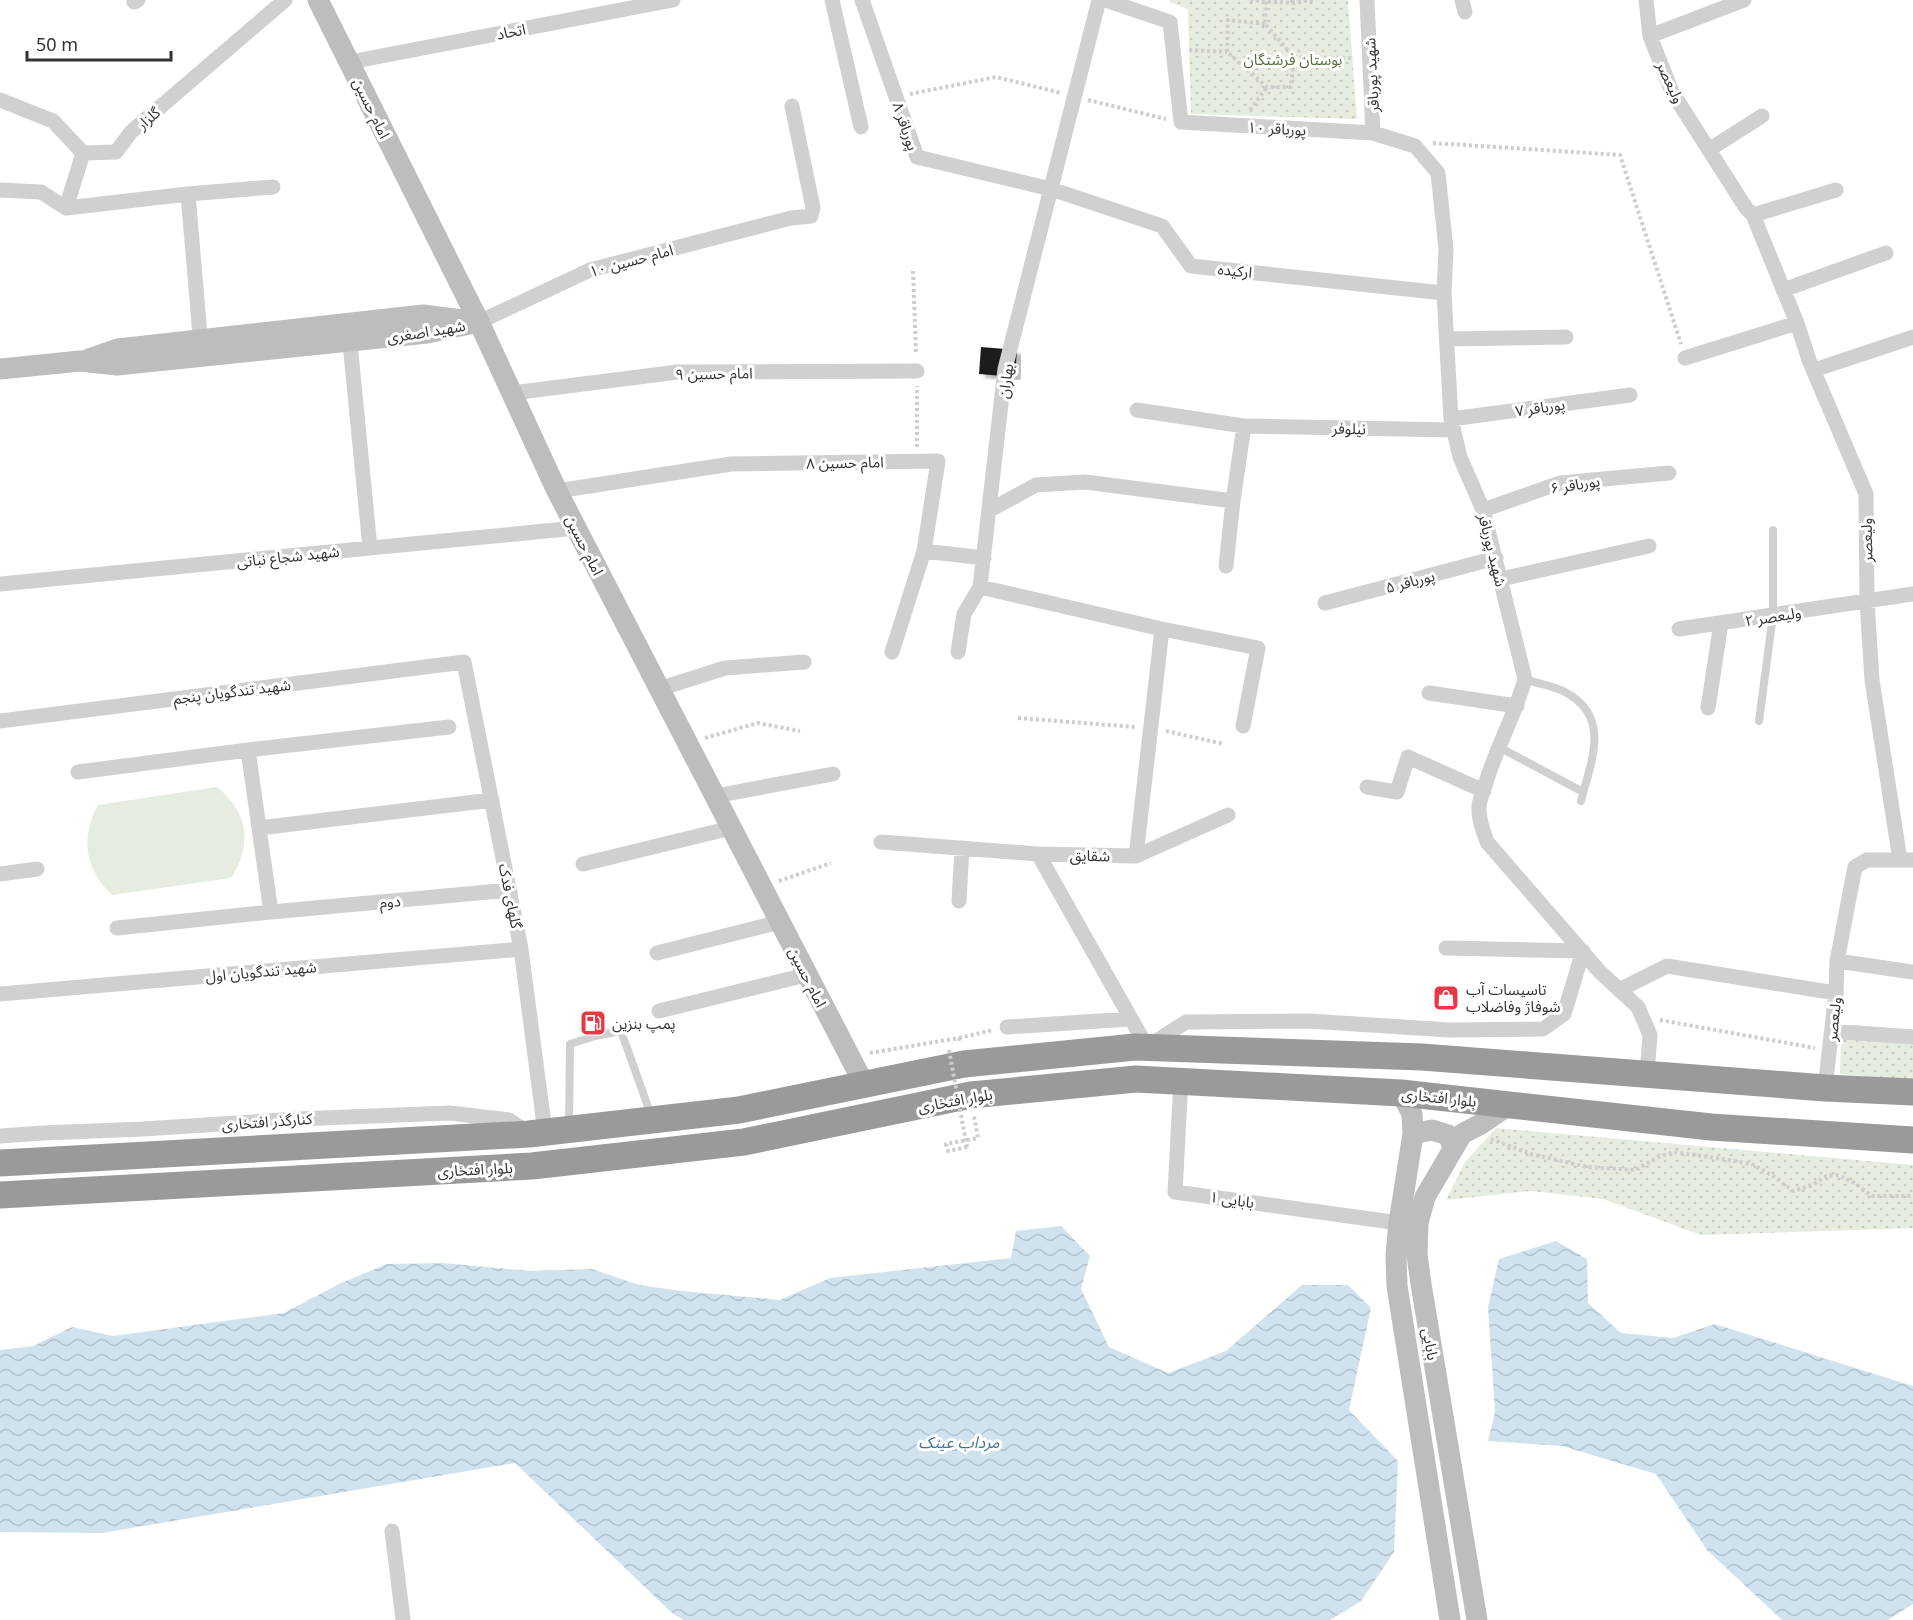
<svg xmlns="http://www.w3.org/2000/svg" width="1913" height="1620" viewBox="0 0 1913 1620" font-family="'Noto Sans','Noto Sans Arabic',sans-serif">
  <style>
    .park { fill: url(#park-dots) }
    .pitch { fill: #e6ecdf }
    .water { fill: url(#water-waves) }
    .building { fill: #1a1a1a; filter: url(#shadow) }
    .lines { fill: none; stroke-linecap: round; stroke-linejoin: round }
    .path { stroke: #cdcdcd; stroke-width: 4; stroke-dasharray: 3 3; stroke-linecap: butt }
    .lane { stroke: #d0d0d0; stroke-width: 8 }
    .street { stroke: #d0d0d0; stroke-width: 15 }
    .secondary { stroke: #bdbdbd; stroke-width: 21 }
    .highway { stroke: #9a9a9a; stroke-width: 27 }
    .path-bridge { stroke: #cdcdcd; stroke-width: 4; stroke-dasharray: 3 3; stroke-linecap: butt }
    .labels { text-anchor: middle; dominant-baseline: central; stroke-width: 6; stroke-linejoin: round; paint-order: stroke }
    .street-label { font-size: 15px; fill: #333; stroke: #fff }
    .park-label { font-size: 15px; fill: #56703f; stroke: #fff }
    .poi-label { font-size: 15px; fill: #333; stroke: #fff; text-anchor: start }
    .water-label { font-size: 16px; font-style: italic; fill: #3f7597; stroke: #fff }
  </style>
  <defs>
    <pattern id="park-dots" width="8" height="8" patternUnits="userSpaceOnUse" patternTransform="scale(1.5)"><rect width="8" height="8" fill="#e6ecdf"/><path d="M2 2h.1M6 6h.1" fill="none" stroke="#c6cbc0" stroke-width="1.8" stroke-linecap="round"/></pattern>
    <pattern id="water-waves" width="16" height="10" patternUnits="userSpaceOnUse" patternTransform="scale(1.5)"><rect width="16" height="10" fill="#cfe2ee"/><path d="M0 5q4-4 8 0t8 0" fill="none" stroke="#b2c2cd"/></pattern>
    <filter id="shadow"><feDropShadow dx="6" dy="4" stdDeviation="1.5" flood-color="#0004"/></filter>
  </defs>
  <rect width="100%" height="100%" fill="#fff"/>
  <!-- park -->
  <path class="park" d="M 1170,0 L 1348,0 L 1357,119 L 1191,114 L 1188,9 L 1169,2 Z
    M 1841,1037 L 1913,1041 L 1913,1080 L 1840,1074 Z
    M 1496,1128 L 1913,1165 L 1913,1228 L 1701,1235 L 1603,1199 L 1531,1191 L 1446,1200 L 1465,1162 Z"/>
  <!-- pitch -->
  <path class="pitch" d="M 217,787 C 248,812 253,845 231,878 L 112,895 C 85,870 80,838 98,805 Z"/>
  <!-- water -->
  <path class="water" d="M 1061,1226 L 1090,1256 L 1081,1289 L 1109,1347 L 1168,1373 L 1226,1351 L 1302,1285 L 1348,1285 L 1371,1308 L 1349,1410 L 1398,1461 L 1394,1552 L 1361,1601 L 1330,1620 L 684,1620 L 672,1613 L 515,1463 L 102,1533 L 0,1532 L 0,1350 L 33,1346 L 72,1327 L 113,1336 L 284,1313 L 341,1283 L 387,1264 L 442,1263 L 530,1271 L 592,1269 L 639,1285 L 681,1291 L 780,1300 L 830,1278 L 1011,1258 L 1016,1231 Z
    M 1556,1241 L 1587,1259 L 1588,1303 L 1621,1333 L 1673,1338 L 1715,1324 L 1913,1386 L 1913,1604 L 1888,1620 L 1782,1620 L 1707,1550 L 1656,1474 L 1562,1446 L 1488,1441 L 1495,1412 L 1488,1307 L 1499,1259 Z"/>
  <!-- building -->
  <path class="building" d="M 981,347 L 1017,350 L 1015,377 L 979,374 Z"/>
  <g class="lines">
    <!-- path -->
    <path class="path" d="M 1250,0 L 1292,3 L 1292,0
      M 1292,3 L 1313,0
      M 1265,24 L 1228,20 L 1227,52 L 1267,87 L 1291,87 L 1294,57 L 1265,24 L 1266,1
      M 1189,50 L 1227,52
      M 1294,57 L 1354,58
      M 910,94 L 996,77 L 1061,93
      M 1088,100 L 1166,119
      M 1250,110 L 1267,87
      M 1433,143 L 1620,155 L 1681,344
      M 913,271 L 916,354
      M 917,447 L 917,386
      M 1018,718 L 1135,727
      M 1166,731 L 1224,744
      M 705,738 L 758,723 L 800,731
      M 779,881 L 831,863
      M 1660,1020 L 1815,1048
      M 959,1038 L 993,1030
      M 870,1053 L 959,1038 L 960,1042
      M 1491,1139 L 1531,1154 L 1587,1167 L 1636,1170 L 1658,1157 L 1674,1152 L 1735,1161 L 1754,1165 L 1773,1176 L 1793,1191 L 1813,1185 L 1826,1176 L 1839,1175 L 1856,1184 L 1872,1196 L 1913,1196
      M 967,1147 L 948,1151 L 946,1144 L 978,1138 L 974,1116"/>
    <!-- lane -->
    <path class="lane" d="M 1525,679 C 1538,684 1554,686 1565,692 C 1612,717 1591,761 1581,801
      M 1759,721 L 1773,615 L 1773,530
      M 1499,747 L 1583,792
      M 569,1124 L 570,1044 L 595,1036 L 621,1031 L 651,1115"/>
    <!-- street -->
    <path class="street" d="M 832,0 L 861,127
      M 862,0 L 917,157 L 1051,189 L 1162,226 L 1191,266 L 1444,293
      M 1105,0 L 1170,22 L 1181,122 L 1373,133
      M 1367,0 L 1373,133 L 1415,146 L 1438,173 L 1446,249 L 1444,293 L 1451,419 L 1460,457 L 1483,510 L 1525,679 C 1515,714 1498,745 1487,779 C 1485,788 1480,797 1479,806 C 1478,819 1483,830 1487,842 L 1599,971 L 1638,1007 L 1650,1035 L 1647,1074
      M 1462,0 L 1465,12
      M 1646,0 L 1650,36 L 1672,92 L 1746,208 L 1753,215 L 1797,323 L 1809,360 L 1866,494 L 1867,601 L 1872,680 L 1900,860
      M 134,2 L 138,0
      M 1650,36 L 1744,0
      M 350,62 L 673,0
      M 0,100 L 53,121 L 83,153 L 116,152 L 131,132 L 285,0
      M 1710,149 L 1762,116
      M 0,190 L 41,192 L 66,208 L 188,194 L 273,187
      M 188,194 L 201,347
      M 66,208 L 83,153
      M 1753,215 L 1836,190
      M 1783,290 L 1886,253
      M 479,322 L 590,270 L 791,218 L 811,216 L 813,208 L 792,106
      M 349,333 L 370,548
      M 1447,339 L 1566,337
      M 1685,358 L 1797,323
      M 1814,370 L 1913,337
      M 512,393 L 678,372 L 917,371
      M 1137,410 L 1244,426 L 1453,430
      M 1451,419 L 1630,395
      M 557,491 L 731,464 L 938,461 L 924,551 L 892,652
      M 1233,501 L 1244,426
      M 990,510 L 1036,485 L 1085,482 L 1233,501 L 1226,566
      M 1483,510 L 1560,483 L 1669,473
      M 924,551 L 984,558
      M 1501,579 L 1649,546
      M 0,584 L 576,528
      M 980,587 L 1162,629 L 1258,648 L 1243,726
      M 1325,603 L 1496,558
      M 1679,629 L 1913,594
      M 958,652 L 964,614 L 980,587 L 1005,369 L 1099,0
      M 659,689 L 725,668 L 804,662
      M 1429,693 L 1517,706
      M 1708,708 L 1721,623
      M 0,721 L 464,662 L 521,949 L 545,1132
      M 78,772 L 248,750
      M 1367,787 L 1397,792 L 1408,757 L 1484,791
      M 715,796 L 833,774
      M 259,828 L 248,750 L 449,727
      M 881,842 L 1038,854 L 1136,856 L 1228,815
      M 1038,854 L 1147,1047 L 1186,1022 L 1309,1021 L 1449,1030 L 1543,1029 L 1564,1014 L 1583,951 L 1446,948
      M 1136,856 L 1162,629
      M 583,864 L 731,828
      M 0,874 L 37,869
      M 959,901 L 962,848
      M 271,912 L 510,890
      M 117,928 L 271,912 L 259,828 L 492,800
      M 657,953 L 780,922
      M 1837,961 L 1913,972
      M 1619,990 L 1667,966 L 1836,993
      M 0,994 L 521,949
      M 659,1011 L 806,975
      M 1007,1027 L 1130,1019
      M 1832,1031 L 1913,1037
      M 1181,1080 L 1175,1192 L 1399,1223
      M 1825,1088 L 1836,993 L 1837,961 L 1855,867 L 1867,860 L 1913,860
      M 0,1136 L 43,1133 L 143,1129 L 297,1119 L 450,1113 L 509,1120 L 527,1132
      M 392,1531 L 403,1620"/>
    <!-- secondary -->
    <path class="secondary" d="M 318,0 L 479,322 L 557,491 L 864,1084
      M 89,359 L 118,349 L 423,315 L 462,320
      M 0,369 L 80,361 L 117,365 L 427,333 L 479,322
      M 1401,1093 L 1412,1114 L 1413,1134 L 1399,1223 L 1396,1255 L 1397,1286 L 1450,1620
      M 1413,1134 L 1432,1130 L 1448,1135 L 1453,1147
      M 1477,1620 L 1421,1284 L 1417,1255 L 1418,1223 L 1425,1197 L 1462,1134 L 1481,1124 L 1510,1104"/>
    <!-- highway -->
    <path class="highway" d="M 0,1163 L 529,1134 L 739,1110 L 964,1064 L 1135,1047 L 1422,1057 L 1825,1088 L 1913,1092
      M 0,1195 L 532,1166 L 744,1142 L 971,1095 L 1136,1079 L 1401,1093 L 1711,1127 L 1913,1140"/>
    <!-- path-bridge -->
    <path class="path-bridge" d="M 949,1050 L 967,1147"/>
  </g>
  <!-- icons -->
  <defs>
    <g id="shop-square" transform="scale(1.35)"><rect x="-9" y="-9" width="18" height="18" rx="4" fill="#e63946" stroke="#fff"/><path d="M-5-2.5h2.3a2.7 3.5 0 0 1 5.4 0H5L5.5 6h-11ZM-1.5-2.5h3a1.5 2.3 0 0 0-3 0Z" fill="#fff"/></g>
    <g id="fuel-square" transform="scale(1.35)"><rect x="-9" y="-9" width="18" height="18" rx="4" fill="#e63946" stroke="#fff"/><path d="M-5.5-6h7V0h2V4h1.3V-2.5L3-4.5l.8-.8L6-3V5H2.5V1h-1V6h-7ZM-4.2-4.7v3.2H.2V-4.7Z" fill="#fff"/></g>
  </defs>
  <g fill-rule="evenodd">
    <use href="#shop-square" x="1446" y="998"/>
    <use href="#fuel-square" x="593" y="1023"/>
  </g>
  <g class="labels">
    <!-- street labels -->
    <g class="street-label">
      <text transform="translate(511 31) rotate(-11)">اتحاد</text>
      <text transform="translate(1371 75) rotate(-93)">شهید پورباقر</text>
      <text transform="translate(1671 82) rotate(65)">ولیعصر</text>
      <text transform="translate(372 108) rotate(64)">امام حسین</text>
      <text transform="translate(148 118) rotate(-41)">گلزار</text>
      <text transform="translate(906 126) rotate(71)">پورباقر ۸</text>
      <text transform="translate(1277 128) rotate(3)">پورباقر ۱۰</text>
      <text transform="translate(631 260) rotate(-15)">امام حسین ۱۰</text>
      <text transform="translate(1235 270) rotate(6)">ارکیده</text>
      <text transform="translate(426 331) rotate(-9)">شهید اصغری</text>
      <text transform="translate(714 373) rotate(-1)">امام حسین ۹</text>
      <text transform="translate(1005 381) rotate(-82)">بهاران</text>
      <text transform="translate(1540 407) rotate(-8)">پورباقر ۷</text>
      <text transform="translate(1349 428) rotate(1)">نیلوفر</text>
      <text transform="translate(845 462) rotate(-1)">امام حسین ۸</text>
      <text transform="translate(1575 484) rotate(-9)">پورباقر ۶</text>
      <text transform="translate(1866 540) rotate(-91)">ولیعصر</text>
      <text transform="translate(585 545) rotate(63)">امام حسین</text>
      <text transform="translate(1493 550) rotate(76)">شهید پورباقر</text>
      <text transform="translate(288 556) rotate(-6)">شهید شجاع نباتی</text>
      <text transform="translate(1410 581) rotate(-15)">پورباقر ۵</text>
      <text transform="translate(1773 616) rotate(-9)">ولیعصر ۲</text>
      <text transform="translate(232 691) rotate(-7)">شهید تندگویان پنجم</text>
      <text transform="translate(1090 855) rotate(1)">شقایق</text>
      <text transform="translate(511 896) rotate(79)">گلهای فدک</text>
      <text transform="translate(390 901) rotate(-5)">دوم</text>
      <text transform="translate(261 971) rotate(-5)">شهید تندگویان اول</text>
      <text transform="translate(808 977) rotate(63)">امام حسین</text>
      <text transform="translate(1833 1019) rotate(-84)">ولیعصر</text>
      <text transform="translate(1439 1097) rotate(6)">بلوار افتخاری</text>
      <text transform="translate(955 1100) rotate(-10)">بلوار افتخاری</text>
      <text transform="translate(267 1121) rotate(-4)">کنارگذر افتخاری</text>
      <text transform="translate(475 1169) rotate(-3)">بلوار افتخاری</text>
      <text transform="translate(1232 1199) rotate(8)">بابایی ۱</text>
      <text transform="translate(1431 1344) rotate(80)">بابایی</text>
    </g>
    <!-- park labels -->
    <g class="park-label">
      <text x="1293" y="59">بوستان فرشتگان</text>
    </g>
    <!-- poi labels -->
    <g class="poi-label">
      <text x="1466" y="989">تاسیسات آب<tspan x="1466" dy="17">شوفاژ وفاضلاب</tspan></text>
      <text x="612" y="1023">پمپ بنزین</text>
    </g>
    <!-- water labels -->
    <g class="water-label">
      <text x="959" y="1442">مرداب عینک</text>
    </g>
  </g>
  <!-- scale -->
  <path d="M27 51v9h144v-9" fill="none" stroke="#333333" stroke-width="3"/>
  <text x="36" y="51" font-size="18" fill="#333333" stroke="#ffffff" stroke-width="4.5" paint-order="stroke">50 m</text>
</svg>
